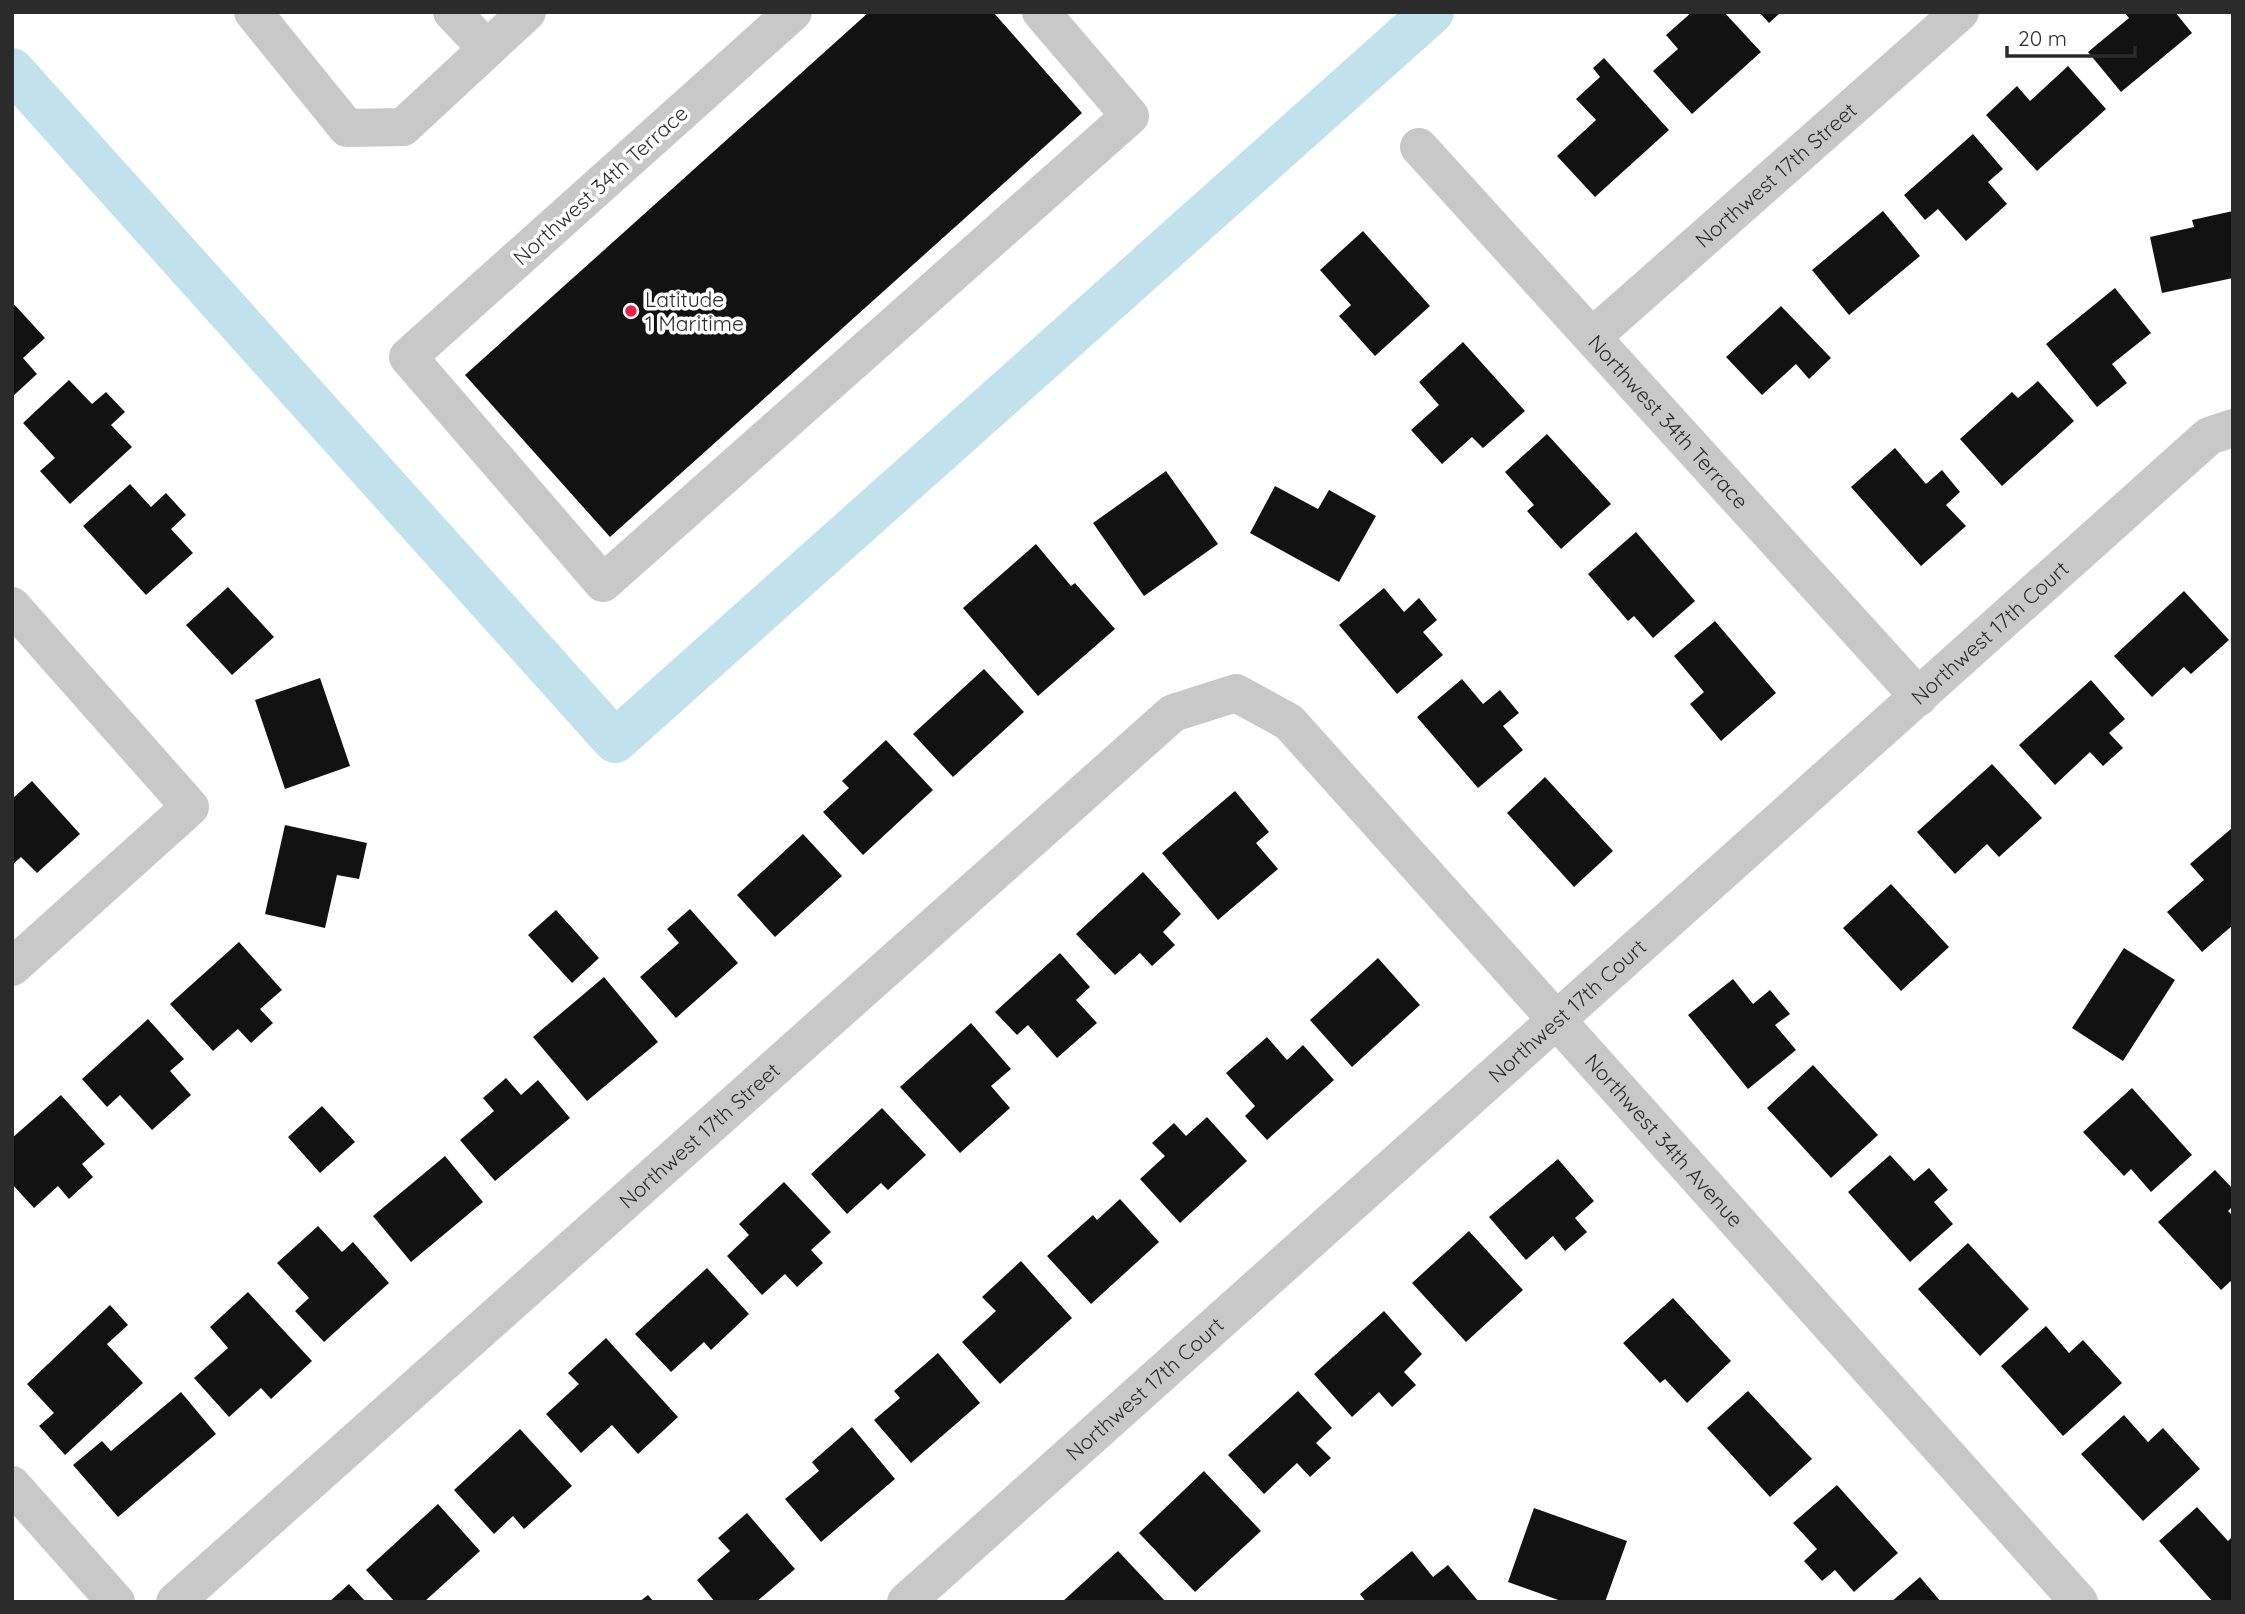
<svg xmlns="http://www.w3.org/2000/svg" width="2245" height="1614" viewBox="0 0 2245 1614" font-family="Quicksand,sans-serif">
  <style>
    .lines { fill: none; stroke-linecap: round; stroke-linejoin: round }
    .canal { stroke: #c1e2ec; stroke-width: 44 }
    .building { fill: #121212 }
    .minor { stroke: #c8c8c8; stroke-width: 38 }
    .poi-dot { fill: #f0204c; stroke: #fff; stroke-width: 2.5 }
    .labels { text-anchor: middle; dominant-baseline: central; stroke-width: 7; stroke-linejoin: round; paint-order: stroke }
    .street-label { font-size: 21px; fill: #2b2b2b; stroke: #fff }
    .poi-label { font-size: 21px; fill: #2b2b2b; stroke: #fff; text-anchor: start }
  </style>
  <rect width="100%" height="100%" fill="#fff"/>
  <g class="lines">
    <!-- canal -->
    <path class="canal" d="M 12,70 L 615,741 L 1432,12"/>
  </g>
  <!-- building -->
  <path class="building" d="M 869,12 L 993,12 L 1082,113 L 610,537 L 465,375 Z
    M 1692,12 L 1724,12 L 1761,52 L 1692,114 L 1653,71 L 1678,49 L 1666,35 Z
    M 1759,12 L 1781,12 L 1769,23 Z
    M 2124,12 L 2175,12 L 2192,33 L 2121,92 L 2088,52 L 2129,18 Z
    M 1604,58 L 1669,130 L 1595,197 L 1557,156 L 1596,120 L 1576,99 L 1600,77 L 1593,68 Z
    M 2068,66 L 2106,109 L 2037,171 L 1986,115 L 2017,86 L 2030,101 Z
    M 1973,134 L 2003,169 L 1988,182 L 2007,204 L 1966,241 L 1938,209 L 1925,220 L 1904,195 Z
    M 1883,211 L 1920,256 L 1849,315 L 1812,270 Z
    M 2233,211 L 2233,278 L 2162,293 L 2150,237 L 2194,227 L 2192,220 Z
    M 1363,231 L 1430,306 L 1375,356 L 1339,316 L 1351,305 L 1320,270 Z
    M 2115,288 L 2151,333 L 2112,364 L 2127,383 L 2097,407 L 2046,344 Z
    M 12,302 L 45,338 L 23,358 L 37,374 L 12,397 Z
    M 1781,306 L 1831,358 L 1809,379 L 1796,364 L 1762,395 L 1726,357 Z
    M 1463,342 L 1525,411 L 1483,448 L 1472,437 L 1442,464 L 1411,430 L 1439,405 L 1419,382 Z
    M 69,380 L 92,404 L 106,392 L 125,412 L 111,425 L 132,447 L 70,504 L 40,471 L 55,458 L 23,423 Z
    M 2038,381 L 2074,421 L 2002,486 L 1960,439 L 2012,392 L 2018,398 Z
    M 1547,434 L 1611,504 L 1561,549 L 1527,511 L 1534,505 L 1505,472 Z
    M 1895,448 L 1926,484 L 1942,470 L 1960,492 L 1946,505 L 1966,526 L 1921,566 L 1851,487 Z
    M 1166,471 L 1218,544 L 1144,596 L 1093,523 Z
    M 130,484 L 151,507 L 166,493 L 186,515 L 171,529 L 193,553 L 146,595 L 83,526 Z
    M 1275,486 L 1318,509 L 1329,490 L 1376,516 L 1339,582 L 1250,533 Z
    M 1636,532 L 1695,601 L 1653,638 L 1634,616 L 1628,621 L 1588,574 Z
    M 1036,544 L 1071,586 L 1075,583 L 1115,629 L 1038,696 L 963,608 Z
    M 228,587 L 274,637 L 232,675 L 186,625 Z
    M 1384,588 L 1404,612 L 1419,598 L 1437,620 L 1423,632 L 1443,655 L 1397,694 L 1339,625 Z
    M 2184,591 L 2229,640 L 2191,674 L 2184,667 L 2152,697 L 2114,656 Z
    M 1715,621 L 1776,693 L 1721,741 L 1690,704 L 1704,692 L 1674,656 Z
    M 984,669 L 1024,712 L 953,777 L 913,734 Z
    M 320,678 L 350,766 L 285,789 L 255,700 Z
    M 1462,679 L 1483,704 L 1500,690 L 1519,713 L 1503,726 L 1523,750 L 1478,788 L 1417,717 Z
    M 2091,680 L 2125,719 L 2109,733 L 2123,748 L 2103,766 L 2090,752 L 2055,785 L 2019,745 Z
    M 886,740 L 933,790 L 863,855 L 823,812 L 849,788 L 842,781 Z
    M 1992,764 L 2042,818 L 1999,857 L 1987,844 L 1955,874 L 1917,832 Z
    M 1545,777 L 1613,851 L 1574,887 L 1507,813 Z
    M 32,781 L 80,834 L 37,873 L 21,857 L 12,865 L 12,799 Z
    M 1235,791 L 1269,832 L 1256,843 L 1278,869 L 1218,920 L 1162,853 Z
    M 285,825 L 367,843 L 359,879 L 337,875 L 325,928 L 265,914 Z
    M 2232,828 L 2233,925 L 2202,952 L 2167,912 L 2204,880 L 2190,864 Z
    M 803,834 L 842,876 L 775,937 L 737,895 Z
    M 1143,872 L 1181,914 L 1163,932 L 1175,945 L 1152,966 L 1140,953 L 1115,975 L 1076,934 Z
    M 1891,884 L 1949,947 L 1901,991 L 1843,928 Z
    M 690,909 L 738,963 L 676,1018 L 640,977 L 679,943 L 667,929 Z
    M 556,910 L 599,958 L 572,983 L 528,935 Z
    M 239,942 L 282,990 L 260,1009 L 273,1023 L 251,1043 L 238,1029 L 213,1051 L 170,1004 Z
    M 2124,948 L 2175,980 L 2123,1061 L 2072,1028 Z
    M 1060,953 L 1090,987 L 1076,1000 L 1097,1023 L 1057,1058 L 1028,1025 L 1017,1035 L 995,1012 Z
    M 1378,958 L 1420,1005 L 1352,1067 L 1310,1020 Z
    M 604,977 L 658,1042 L 587,1101 L 533,1037 Z
    M 1733,979 L 1753,1004 L 1770,990 L 1790,1014 L 1775,1025 L 1796,1050 L 1748,1089 L 1688,1015 Z
    M 148,1019 L 184,1059 L 170,1071 L 191,1095 L 152,1130 L 120,1095 L 107,1107 L 82,1079 Z
    M 971,1023 L 1011,1069 L 991,1086 L 1010,1108 L 960,1153 L 900,1087 Z
    M 1267,1037 L 1287,1060 L 1303,1045 L 1334,1080 L 1267,1140 L 1245,1116 L 1255,1106 L 1226,1073 Z
    M 1813,1065 L 1878,1135 L 1831,1178 L 1767,1108 Z
    M 506,1078 L 521,1095 L 538,1080 L 570,1118 L 495,1181 L 460,1140 L 494,1111 L 483,1098 Z
    M 2132,1088 L 2192,1155 L 2151,1192 L 2131,1169 L 2124,1176 L 2083,1132 Z
    M 61,1095 L 105,1144 L 82,1164 L 93,1177 L 69,1199 L 58,1186 L 34,1208 L 12,1184 L 12,1138 Z
    M 322,1106 L 355,1142 L 320,1173 L 288,1137 Z
    M 882,1108 L 926,1155 L 888,1190 L 881,1183 L 847,1214 L 811,1174 Z
    M 1207,1117 L 1247,1161 L 1180,1223 L 1140,1179 L 1165,1156 L 1152,1143 L 1174,1123 L 1186,1136 Z
    M 1890,1155 L 1914,1181 L 1929,1168 L 1948,1190 L 1934,1202 L 1953,1224 L 1910,1262 L 1848,1192 Z
    M 445,1156 L 483,1202 L 411,1262 L 373,1216 Z
    M 1558,1159 L 1594,1201 L 1575,1218 L 1587,1232 L 1565,1251 L 1553,1236 L 1526,1260 L 1489,1217 Z
    M 2215,1170 L 2233,1189 L 2233,1206 L 2228,1211 L 2233,1216 L 2233,1279 L 2221,1290 L 2158,1222 Z
    M 784,1182 L 831,1232 L 811,1250 L 823,1263 L 797,1287 L 785,1274 L 762,1295 L 727,1256 L 749,1235 L 739,1224 Z
    M 1120,1199 L 1159,1242 L 1091,1304 L 1047,1256 L 1093,1215 L 1097,1220 Z
    M 318,1226 L 342,1252 L 353,1242 L 389,1283 L 324,1342 L 295,1311 L 309,1298 L 277,1263 Z
    M 1469,1231 L 1523,1290 L 1466,1342 L 1412,1283 Z
    M 1968,1243 L 2029,1309 L 1980,1356 L 1918,1289 Z
    M 1021,1261 L 1072,1318 L 1000,1384 L 962,1342 L 996,1311 L 982,1297 Z
    M 707,1268 L 749,1314 L 711,1350 L 704,1342 L 671,1372 L 635,1334 Z
    M 248,1292 L 312,1361 L 271,1399 L 261,1388 L 229,1417 L 194,1378 L 228,1348 L 210,1327 Z
    M 1673,1298 L 1731,1361 L 1687,1403 L 1665,1379 L 1660,1383 L 1623,1343 Z
    M 110,1305 L 128,1325 L 107,1344 L 143,1383 L 65,1455 L 39,1426 L 54,1413 L 27,1384 Z
    M 1384,1311 L 1422,1354 L 1404,1372 L 1416,1385 L 1392,1407 L 1379,1392 L 1352,1417 L 1314,1374 Z
    M 2046,1326 L 2069,1353 L 2083,1340 L 2122,1383 L 2063,1436 L 2001,1366 Z
    M 606,1338 L 678,1417 L 638,1454 L 612,1425 L 581,1453 L 546,1414 L 579,1384 L 568,1373 Z
    M 938,1353 L 980,1403 L 911,1463 L 874,1420 L 900,1398 L 894,1391 Z
    M 1298,1391 L 1332,1428 L 1316,1443 L 1331,1458 L 1310,1477 L 1297,1463 L 1264,1494 L 1228,1455 Z
    M 1748,1391 L 1812,1459 L 1770,1497 L 1707,1428 Z
    M 181,1392 L 216,1434 L 118,1517 L 73,1465 L 102,1441 L 111,1451 Z
    M 2124,1415 L 2148,1442 L 2163,1428 L 2200,1469 L 2143,1521 L 2081,1454 Z
    M 852,1427 L 895,1479 L 821,1542 L 785,1499 L 819,1471 L 812,1462 Z
    M 520,1429 L 572,1486 L 524,1529 L 513,1516 L 494,1534 L 454,1490 Z
    M 1204,1471 L 1261,1531 L 1195,1592 L 1139,1533 Z
    M 1837,1485 L 1898,1553 L 1854,1592 L 1835,1570 L 1822,1581 L 1804,1561 L 1817,1549 L 1793,1523 Z
    M 438,1504 L 480,1551 L 424,1602 L 395,1602 L 366,1570 Z
    M 2197,1507 L 2228,1541 L 2233,1536 L 2233,1602 L 2213,1602 L 2159,1541 Z
    M 1534,1508 L 1627,1541 L 1605,1602 L 1564,1602 L 1508,1582 Z
    M 747,1513 L 795,1569 L 756,1602 L 715,1602 L 697,1580 L 730,1551 L 718,1538 Z
    M 1118,1551 L 1166,1602 L 1062,1602 Z
    M 1412,1551 L 1433,1577 L 1448,1565 L 1479,1602 L 1366,1602 L 1360,1594 Z
    M 1920,1577 L 1941,1602 L 1891,1602 Z
    M 349,1584 L 366,1602 L 329,1602 Z
    M 648,1595 L 654,1602 L 639,1602 Z"/>
  <g class="lines">
    <!-- minor -->
    <g class="minor">
      <path d="M 253,12 L 347,128 L 403,127 L 527,12"/>
      <path d="M 452,12 L 487,49"/>
      <path d="M 793,12 L 408,357 L 603,583 L 1130,116 L 1041,12"/>
      <path id="s1" d="M 1419,147 L 1919,697"/>
      <path id="s2" d="M 1592,337 L 1960,12"/>
      <path d="M 12,606 L 190,807 L 12,967"/>
      <path d="M 12,1485 L 116,1602"/>
      <path id="s3" d="M 175,1602 L 1173,713 L 1236,693 L 1289,722 L 2079,1602"/>
      <path id="s4" d="M 906,1602 L 2209,436 L 2233,428"/>
    </g>
  </g>
  <!-- markers -->
  <circle class="poi-dot" cx="631" cy="311" r="7"/>
  <g class="labels">
    <!-- street labels -->
    <g class="street-label">
      <text stroke="none"><textPath href="#s2" startOffset="245">Northwest 17th Street</textPath></text>
      <text transform="translate(600 185) rotate(-42)">Northwest 34th Terrace</text>
      <text stroke="none"><textPath href="#s1" startOffset="371">Northwest 34th Terrace</textPath></text>
      <text stroke="none"><textPath href="#s4" startOffset="1454">Northwest 17th Court</textPath></text>
      <text stroke="none"><textPath href="#s4" startOffset="887">Northwest 17th Court</textPath></text>
      <text stroke="none"><textPath href="#s3" startOffset="702">Northwest 17th Street</textPath></text>
      <text stroke="none"><textPath href="#s3" startOffset="2025">Northwest 34th Avenue</textPath></text>
      <text stroke="none"><textPath href="#s4" startOffset="320">Northwest 17th Court</textPath></text>
    </g>
    <!-- poi labels -->
    <g class="poi-label">
      <text x="645" y="299">Latitude<tspan x="645" dy="24">1 Maritime</tspan></text>
    </g>
  </g>
  <!-- border -->
  <rect width="2245" height="1614" fill="none" stroke="#2b2b2b" stroke-width="28"/>
  <!-- scale -->
  <path d="M2007 46v10h128v-10" fill="none" stroke="#2b2b2b" stroke-width="3.5"/>
  <text x="2018" y="46" font-size="21" fill="#2b2b2b" stroke="#ffffff" stroke-width="5" paint-order="stroke">20 m</text>
</svg>
